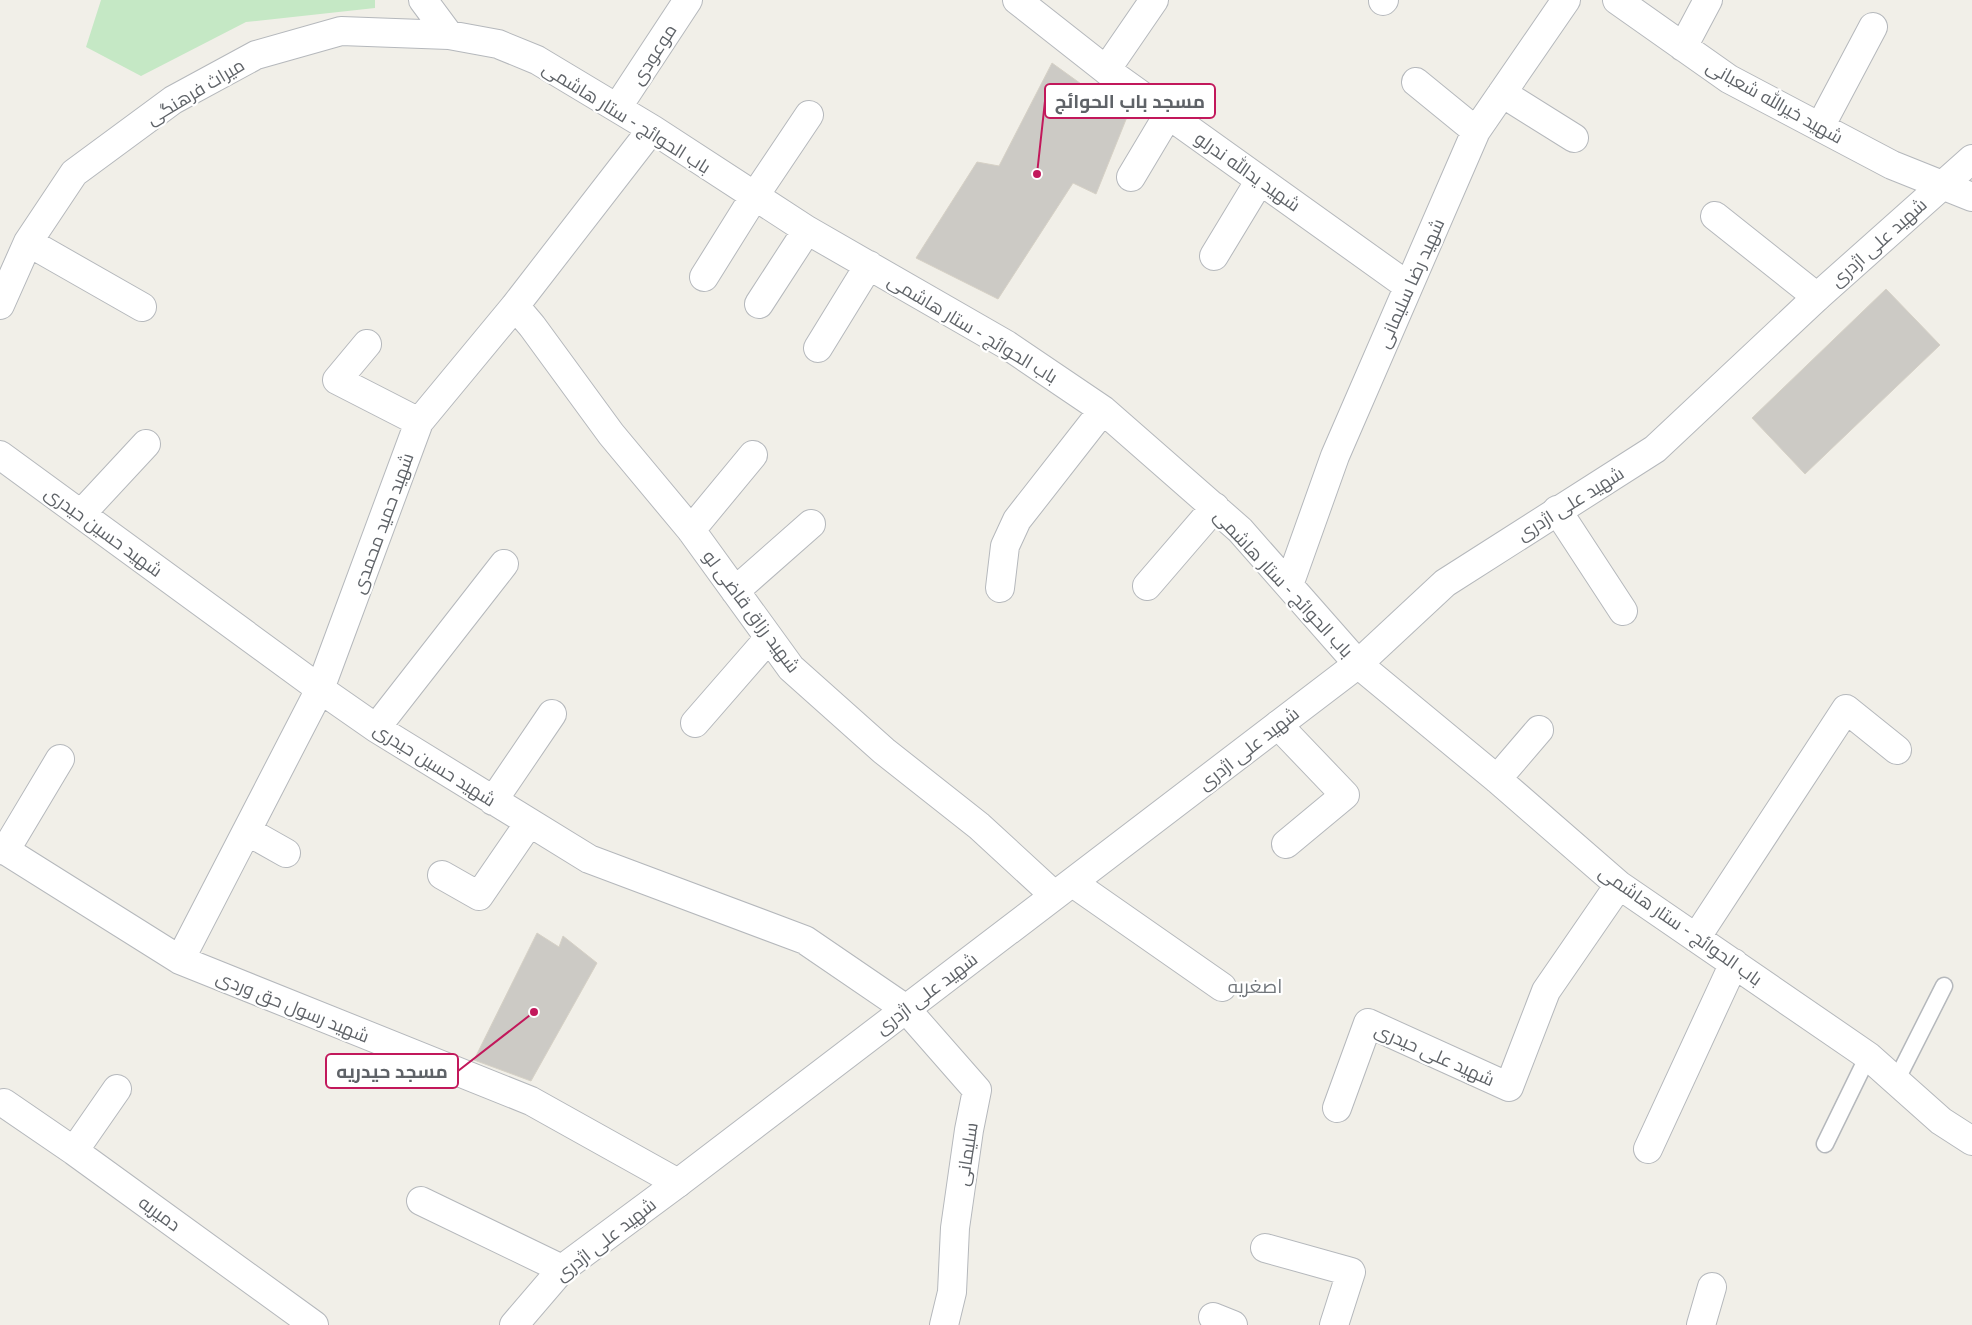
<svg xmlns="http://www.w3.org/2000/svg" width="1972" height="1325" viewBox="0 0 1972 1325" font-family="Lato,Cairo,sans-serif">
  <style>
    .green { fill: #c5e8c5 }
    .building { fill: #cccac5; stroke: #d6d1c6 }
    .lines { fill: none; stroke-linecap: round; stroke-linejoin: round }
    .service-casing { stroke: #b5b8bc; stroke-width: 19 }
    .minor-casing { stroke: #b5b8bc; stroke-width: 30 }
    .tertiary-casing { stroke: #b5b8bc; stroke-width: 30 }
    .service { stroke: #fff; stroke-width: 16 }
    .minor { stroke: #fff; stroke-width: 28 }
    .tertiary { stroke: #fff; stroke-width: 28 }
    .labels { text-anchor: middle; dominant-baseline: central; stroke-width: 4.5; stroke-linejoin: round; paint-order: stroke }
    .street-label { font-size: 18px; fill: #5f6368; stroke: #fff }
    .neighbourhood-label { font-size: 19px; fill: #70757a; stroke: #fff }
    .leader { fill: none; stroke: #c2185b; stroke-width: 2 }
    .callout-dot { fill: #c2185b; stroke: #fff; stroke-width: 2 }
    .callout { fill: #fff; stroke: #c2185b; stroke-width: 2 }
    .callout-label { font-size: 19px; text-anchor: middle; font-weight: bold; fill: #5f6368 }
  </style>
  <rect width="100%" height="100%" fill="#f1efe8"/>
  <!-- green -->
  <path class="green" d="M 101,0 L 375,0 L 375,8 L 246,22 L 141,76 L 86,47 Z"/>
  <!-- building -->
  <path class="building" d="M 1052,63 L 1127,117 L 1096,194 L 1073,183 L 998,299 L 916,258 L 977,162 L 999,166 Z
    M 1886,289 L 1940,345 L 1805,474 L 1752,418 Z
    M 537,933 L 559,947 L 563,936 L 597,963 L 531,1081 L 474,1060 Z"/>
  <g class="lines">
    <!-- service casing -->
    <g class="service-casing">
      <path id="service" d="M 1896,1081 L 1944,986
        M 1825,1144 L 1868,1056"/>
    </g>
    <!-- minor casing -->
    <g class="minor-casing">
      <path id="minor" d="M 423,0 L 449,35
        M 1017,0 L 1106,70 L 1408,286
        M 1617,0 L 1729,79 L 1892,165 L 1972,197
        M 1383,1 L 1384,0
        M 1683,47 L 1708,0
        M 1106,70 L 1154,0
        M 1416,82 L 1476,131
        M 1502,93 L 1574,138
        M 617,108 L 688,0
        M 1820,127 L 1873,27
        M 1131,177 L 1168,115
        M 1715,216 L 1817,297
        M 28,242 L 142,307
        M 1214,256 L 1260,180
        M 704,277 L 754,197 L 809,115
        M 759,304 L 807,230
        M 0,305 L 28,242 L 74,173 L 173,100 L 256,55 L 341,31 L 449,35 L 498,44 L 537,60 L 652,129 L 807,230 L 1007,345 L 1103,410 L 1240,530 L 1358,664 L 1497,779 L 1619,885 L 1868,1056 L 1941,1121 L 1972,1141
        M 515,306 L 532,326 L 611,434 L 691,530 L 791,668 L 884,751 L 979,826 L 1054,895
        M 367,344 L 337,380 L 419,422
        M 818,348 L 869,265
        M 0,455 L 320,689 L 376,728 L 589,859 L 805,940 L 906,1009 L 977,1090 L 969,1130 L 955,1228 L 952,1292 L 944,1325
        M 1557,510 L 1623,611
        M 81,514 L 146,444
        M 691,530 L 753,455
        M 1289,585 L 1335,456 L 1476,131 L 1566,0
        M 1147,586 L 1215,507
        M 1000,588 L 1005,546 L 1017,520 L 1103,410
        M 735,591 L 811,524
        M 695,723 L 769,638
        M 1278,725 L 1345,795 L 1286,844
        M 376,728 L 504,564
        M 1497,779 L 1539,730
        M 493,801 L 552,714
        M 247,831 L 286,853
        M 0,847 L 180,960 L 531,1101 L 678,1183
        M 5,851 L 60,759
        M 442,875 L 479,896 L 529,823
        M 1073,883 L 1222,987
        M 1696,938 L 1846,709 L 1897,750
        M 180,960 L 320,689 L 419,422 L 515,306 L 652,129
        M 4,1103 L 74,1151 L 314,1325
        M 1337,1108 L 1368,1023 L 1509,1087 L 1546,991 L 1619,885
        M 1648,1149 L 1734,963
        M 74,1151 L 117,1089
        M 421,1201 L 562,1269
        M 1265,1248 L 1351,1272 L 1334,1325
        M 1213,1317 L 1233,1325
        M 1701,1325 L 1712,1287"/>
    </g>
    <!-- tertiary casing -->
    <g class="tertiary-casing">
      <path id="tertiary" d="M 514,1325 L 562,1269 L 678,1183 L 1358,664 L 1445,583 L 1655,449 L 1817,297 L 1972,159"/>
    </g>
    <!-- service -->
    <use href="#service" class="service"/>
    <!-- minor -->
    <use href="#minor" class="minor"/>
    <!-- tertiary -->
    <use href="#tertiary" class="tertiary"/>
  </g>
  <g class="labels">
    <!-- street labels -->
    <g class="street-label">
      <text transform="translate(653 54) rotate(-57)">موعودی</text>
      <text transform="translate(195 91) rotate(-31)">میراث فرهنگی</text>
      <text transform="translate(1775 101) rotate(29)">شهید خیرالله شعبانی</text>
      <text transform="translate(627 117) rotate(32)">باب الحوائج - ستار هاشمی</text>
      <text transform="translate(1248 171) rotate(35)">شهید یدالله ندرلو</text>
      <text transform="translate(1878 242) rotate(-42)">شهید علی اژدری</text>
      <text transform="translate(1410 283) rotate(-66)">شهید رضا سلیمانی</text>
      <text transform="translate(973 328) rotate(31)">باب الحوائج - ستار هاشمی</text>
      <text transform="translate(1570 503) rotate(-32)">شهید علی اژدری</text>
      <text transform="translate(382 523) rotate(-70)">شهید حمید محمدی</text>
      <text transform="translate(104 531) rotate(36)">شهید حسین حیدری</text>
      <text transform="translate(1284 583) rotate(47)">باب الحوائج - ستار هاشمی</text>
      <text transform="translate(752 611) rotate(53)">شهید رزاق قاضی لو</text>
      <text transform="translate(1248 748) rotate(-38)">شهید علی اژدری</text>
      <text transform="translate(435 764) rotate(32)">شهید حسین حیدری</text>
      <text transform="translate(1681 925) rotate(35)">باب الحوائج - ستار هاشمی</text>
      <text transform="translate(926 993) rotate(-37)">شهید علی اژدری</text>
      <text transform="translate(293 1006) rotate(22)">شهید رسول حق وردی</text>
      <text transform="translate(1435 1054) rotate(24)">شهید علی حیدری</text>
      <text transform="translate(966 1154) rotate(-81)">سلیمانی</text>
      <text transform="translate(160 1213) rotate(36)">دمیریه</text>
      <text transform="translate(605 1239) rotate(-38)">شهید علی اژدری</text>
    </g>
    <!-- neighbourhood labels -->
    <g class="neighbourhood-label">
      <text x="1255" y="985">اصغریه</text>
    </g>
  </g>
  <!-- callouts -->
  <path class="leader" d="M1037 174L1045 101M534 1012L458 1071"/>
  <g class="callout-dot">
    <circle cx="1037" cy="174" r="5"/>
    <circle cx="534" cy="1012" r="5"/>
  </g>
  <g class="callout">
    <rect x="1045" y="84" width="170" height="34" rx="5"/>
    <rect x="326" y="1054" width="132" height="34" rx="5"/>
  </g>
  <g class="callout-label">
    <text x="1130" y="108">مسجد باب الحوائج</text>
    <text x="392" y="1078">مسجد حیدریه</text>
  </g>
</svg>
